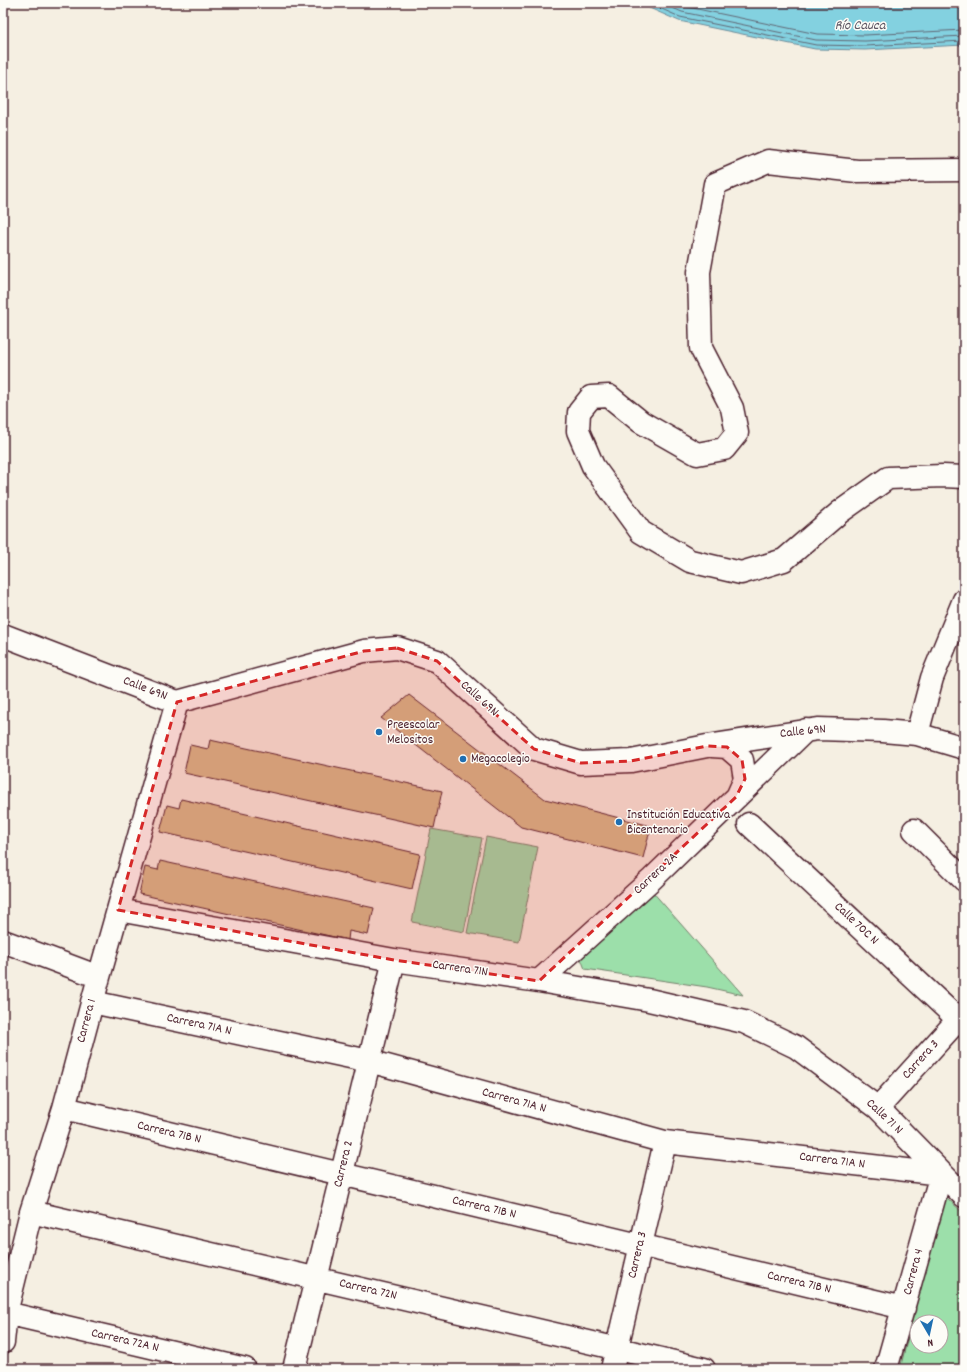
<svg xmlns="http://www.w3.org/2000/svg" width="967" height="1372" viewBox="0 0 967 1372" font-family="Dekko,sans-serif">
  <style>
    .green { fill: #9cdfaa; stroke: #737f6a; fill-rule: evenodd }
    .water { fill: #83d1e0; stroke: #6c8a98 }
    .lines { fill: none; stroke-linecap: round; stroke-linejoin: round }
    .shore { stroke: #616673; stroke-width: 1 }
    .building { fill: #d4bc8c; stroke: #4a1f2b }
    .minor-casing { stroke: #4a1f2b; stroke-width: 25 }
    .minor { stroke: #fdfcf7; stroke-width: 22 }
    .marked { fill: #d62828; fill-opacity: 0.2; stroke: #d62828; stroke-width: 3; stroke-dasharray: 8 5; stroke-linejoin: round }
    .poi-dot { fill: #1f6fb2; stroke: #fdfcf7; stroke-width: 1.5 }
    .labels { text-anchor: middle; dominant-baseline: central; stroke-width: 3; stroke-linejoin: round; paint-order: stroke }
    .street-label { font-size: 13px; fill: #4a1f2b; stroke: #fdfcf7 }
    .poi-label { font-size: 13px; fill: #4a1f2b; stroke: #fdfcf7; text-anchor: start }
    .water-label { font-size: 14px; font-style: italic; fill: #5b5461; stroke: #fdfcf7 }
  </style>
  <rect width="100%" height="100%" fill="#f5efe2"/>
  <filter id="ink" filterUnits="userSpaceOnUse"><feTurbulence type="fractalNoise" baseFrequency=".025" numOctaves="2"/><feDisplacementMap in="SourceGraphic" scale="8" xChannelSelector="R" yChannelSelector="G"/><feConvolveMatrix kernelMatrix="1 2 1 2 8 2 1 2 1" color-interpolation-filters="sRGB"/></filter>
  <g filter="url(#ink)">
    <!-- green -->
    <path class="green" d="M 431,829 L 482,838 L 464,932 L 412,922 Z
      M 486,837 L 538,847 L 519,942 L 467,933 Z
      M 651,890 L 743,995 L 707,987 L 585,969 L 580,956 Z
      M 944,1195 L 964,1214 L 964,1369 L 900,1369 ZM 917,1322 L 941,1322 L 941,1346 L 917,1346 Z"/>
    <!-- water -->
    <path class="water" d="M 638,3 L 964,3 L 964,45 L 865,50 L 815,49 L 679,21 Z"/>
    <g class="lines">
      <!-- shore -->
      <path class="shore" d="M 648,3 L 680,17 L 816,45 L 865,46 L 964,41
        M 661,3 L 682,12 L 816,40 L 865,41 L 964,36
        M 676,3 L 683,6 L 817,34 L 865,35 L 964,30"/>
    </g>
    <!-- building -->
    <path class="building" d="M 409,695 L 545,799 L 651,826 L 643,858 L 521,827 L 381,718 Z
      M 210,740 L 442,791 L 434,828 L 184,773 L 190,745 L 208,749 Z
      M 181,799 L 420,854 L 412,889 L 160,832 L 167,805 L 179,808 Z
      M 160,861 L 374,908 L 368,935 L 349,931 L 348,940 L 139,894 L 145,867 L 158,870 Z"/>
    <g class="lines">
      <!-- minor casing -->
      <g class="minor-casing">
        <path id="minor" d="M 964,170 L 857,171 L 768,161 L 715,184 L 699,272 L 701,348 L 732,408 L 737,433 L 724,449 L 697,454 L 641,422 L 609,396 L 591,397 L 579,412 L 578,431 L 593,466 L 641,532 L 690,561 L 741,573 L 784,560 L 840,512 L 888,478 L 943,476 L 964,477
          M 3,635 L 177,702 L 364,651 L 397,648 L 437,661 L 534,749 L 581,763 L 631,761 L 707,746 L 818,729 L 883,731 L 917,734 L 964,748
          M 917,734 L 932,678 L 964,600
          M 712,746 L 727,747 L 742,760 L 745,779 L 737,797
          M 749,824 L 964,1025
          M 914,830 L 964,880
          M 118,910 L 394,960 L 539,981 L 649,1000 L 744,1022 L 796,1047 L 878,1108 L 964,1196
          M 3,941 L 99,977
          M 539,981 L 652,879 L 806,730
          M 92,1002 L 369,1061 L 665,1142 L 941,1174 L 886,1369
          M 64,1108 L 904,1308
          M 878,1108 L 964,1013
          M 31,1212 L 704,1369
          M 6,1313 L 245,1369
          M 3,1342 L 6,1313 L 31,1212 L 64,1108 L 99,977 L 177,702
          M 294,1369 L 394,960
          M 612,1369 L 665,1142"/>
      </g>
      <!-- minor -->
      <use href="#minor" class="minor"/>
    </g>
  </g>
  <!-- marked area -->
  <path class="marked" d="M 397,648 L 437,661 L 534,749 L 581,763 L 631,761 L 707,746 L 727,747 L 742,760 L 745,779 L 736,797 L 539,981 L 394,960 L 118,910 L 177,702 L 364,651 Z"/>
  <!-- markers -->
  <g class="poi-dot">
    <circle cx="379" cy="732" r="4"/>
    <circle cx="463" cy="759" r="4"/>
    <circle cx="619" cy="822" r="4"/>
  </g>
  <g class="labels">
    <!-- street labels -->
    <g class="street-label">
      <text transform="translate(145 689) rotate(21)">Calle 69N</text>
      <text transform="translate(479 699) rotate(42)">Calle 69N</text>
      <text transform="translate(803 732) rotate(-6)">Calle 69N</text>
      <text transform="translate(656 874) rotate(-43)">Carrera 2A</text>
      <text transform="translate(856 924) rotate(43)">Calle 70C N</text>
      <text transform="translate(460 969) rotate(8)">Carrera 71N</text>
      <text transform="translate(87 1021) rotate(-75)">Carrera 1</text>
      <text transform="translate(199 1025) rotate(12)">Carrera 71A N</text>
      <text transform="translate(921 1060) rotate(-48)">Carrera 3</text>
      <text transform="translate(514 1101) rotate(15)">Carrera 71A N</text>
      <text transform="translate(884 1117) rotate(43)">Calle 71 N</text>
      <text transform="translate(169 1133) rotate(13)">Carrera 71B N</text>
      <text transform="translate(832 1161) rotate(7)">Carrera 71A N</text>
      <text transform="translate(344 1164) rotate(-76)">Carrera 2</text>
      <text transform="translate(484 1208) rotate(13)">Carrera 71B N</text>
      <text transform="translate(638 1255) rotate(-77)">Carrera 3</text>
      <text transform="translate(914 1272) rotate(-75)">Carrera 4</text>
      <text transform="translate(799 1283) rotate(13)">Carrera 71B N</text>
      <text transform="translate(368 1290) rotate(13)">Carrera 72N</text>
      <text transform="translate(125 1341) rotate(13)">Carrera 72A N</text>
    </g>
    <!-- poi labels -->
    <g class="poi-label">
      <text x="387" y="725">Preescolar<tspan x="387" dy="15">Melositos</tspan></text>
      <text x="471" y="759">Megacolegio</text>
      <text x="627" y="815">Institución Educativa<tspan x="627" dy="15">Bicentenario</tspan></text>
    </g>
    <!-- water labels -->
    <g class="water-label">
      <text x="860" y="26">Río Cauca</text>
    </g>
  </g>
  <!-- margin -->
  <rect width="967" height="1372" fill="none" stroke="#fdfcf7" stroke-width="16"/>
  <rect x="8" y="8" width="951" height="1356" fill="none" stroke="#4a1f2b" stroke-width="1.5" filter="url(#ink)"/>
  <!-- north arrow -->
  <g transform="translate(929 1334) rotate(171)"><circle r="19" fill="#fdfcf7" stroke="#b5a4a5"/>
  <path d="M0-3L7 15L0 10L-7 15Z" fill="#1f6fb2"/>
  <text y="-6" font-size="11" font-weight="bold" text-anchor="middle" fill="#4a1f2b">N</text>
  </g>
</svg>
